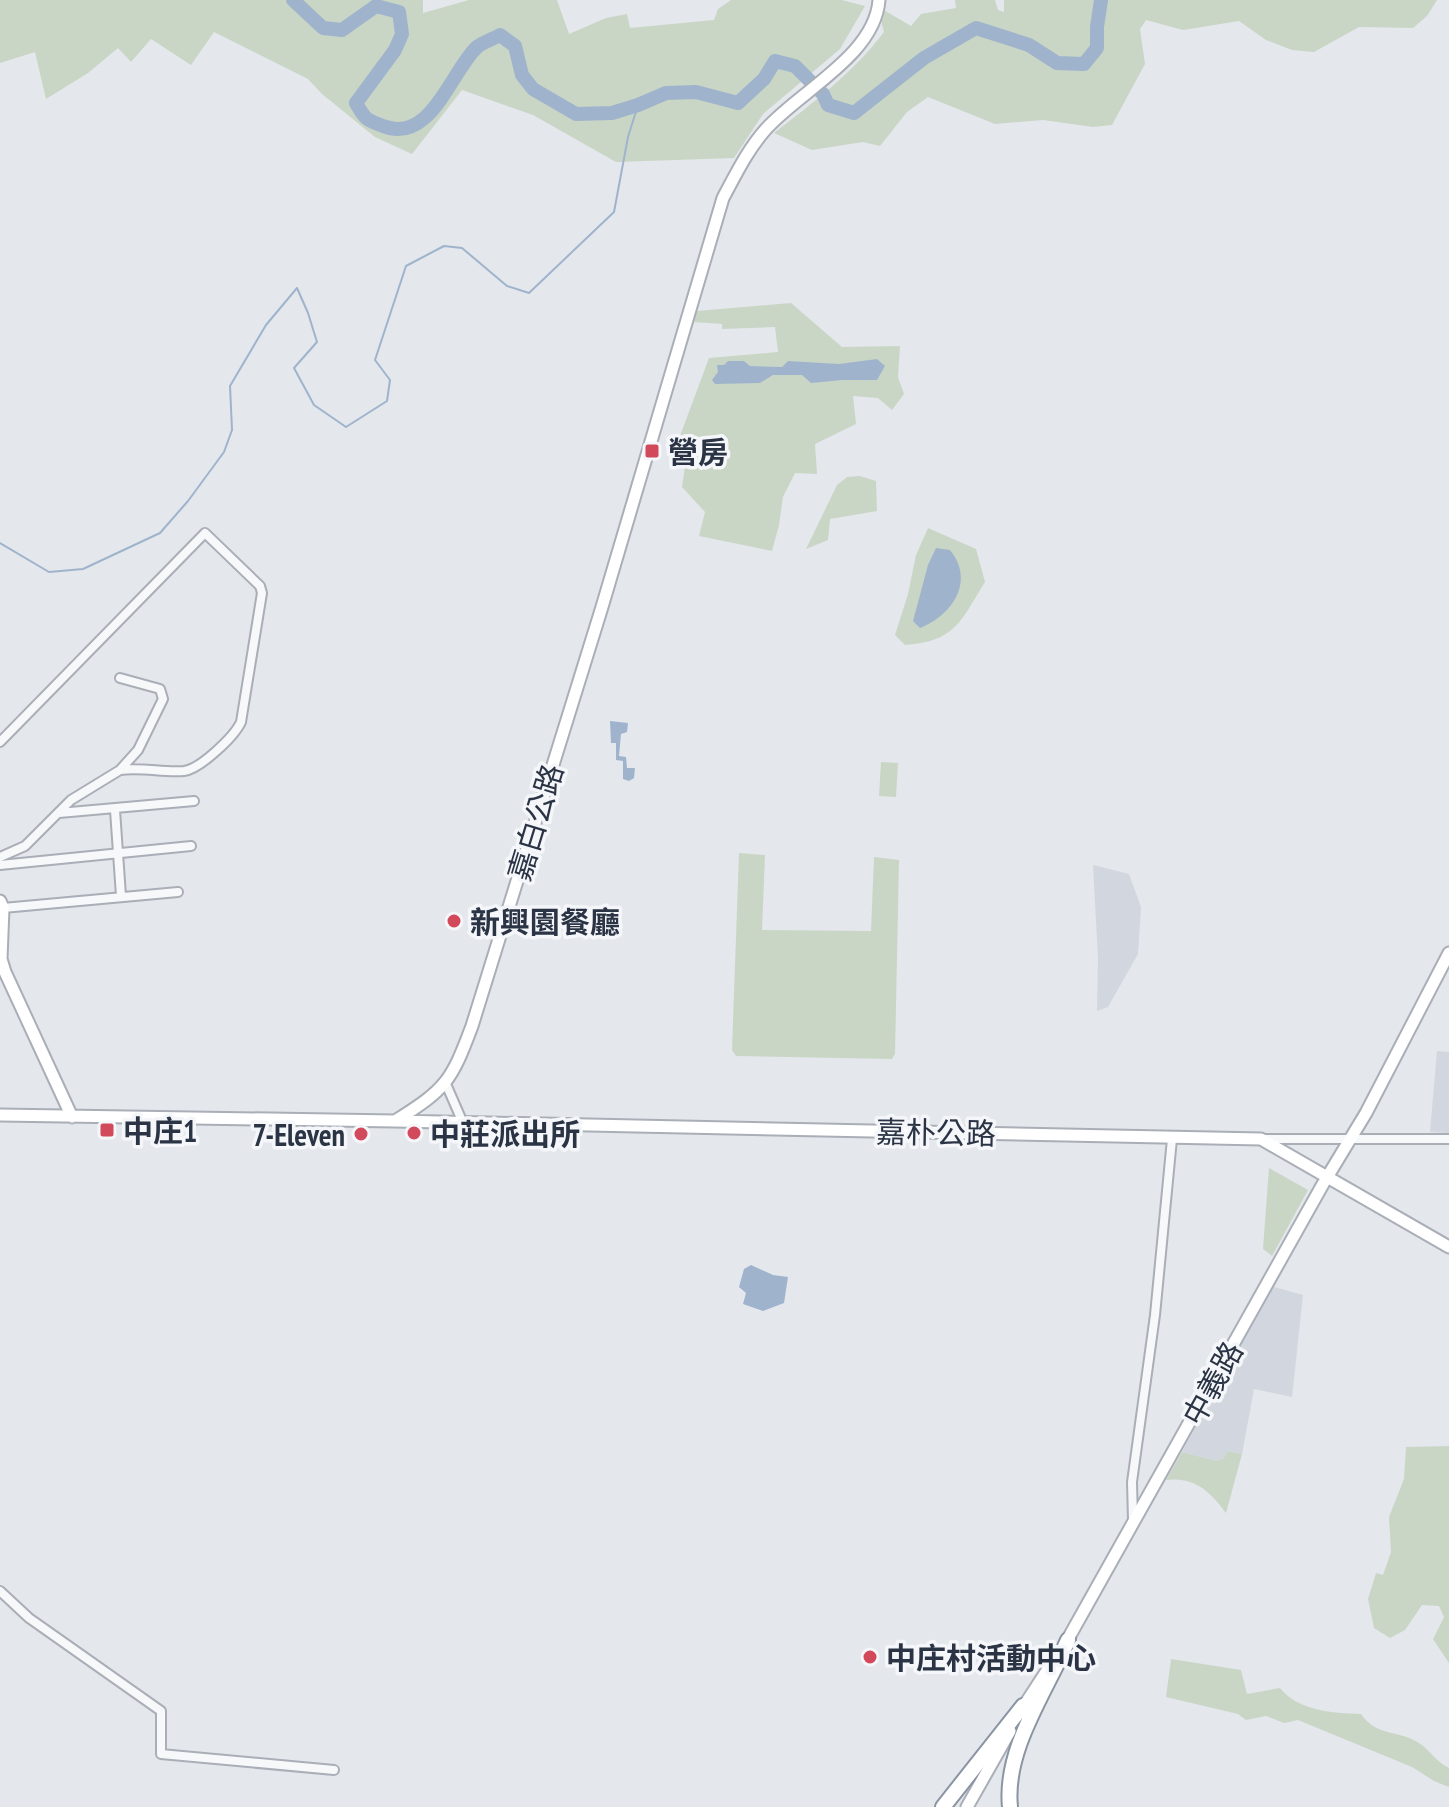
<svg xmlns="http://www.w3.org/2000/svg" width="1449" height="1807" viewBox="0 0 1449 1807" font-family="'PT Sans Narrow','Noto Sans TC',sans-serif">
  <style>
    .built { fill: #d2d6de }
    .green { fill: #c9d6c5 }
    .water { fill: #9fb4cc }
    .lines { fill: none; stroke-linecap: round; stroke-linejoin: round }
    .stream { stroke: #9fb4cc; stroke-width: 2 }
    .river { stroke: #9fb4cc; stroke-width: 14 }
    .street-casing { stroke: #a9aeb7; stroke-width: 12 }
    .secondary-casing { stroke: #a9aeb7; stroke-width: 15 }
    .highway-casing { stroke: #8b94a3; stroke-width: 18 }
    .street { stroke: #f7f8fa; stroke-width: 8 }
    .secondary { stroke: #fff; stroke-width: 11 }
    .highway { stroke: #fff; stroke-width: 14 }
    .poi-dot { fill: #d1495b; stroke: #f4f6f9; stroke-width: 3 }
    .labels { text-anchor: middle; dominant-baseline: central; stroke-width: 7; stroke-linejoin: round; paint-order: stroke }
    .poi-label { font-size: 30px; font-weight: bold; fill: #2b3445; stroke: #f4f6f9; text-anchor: start }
    .street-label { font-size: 30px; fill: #2b3445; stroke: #f4f6f9 }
  </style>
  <rect width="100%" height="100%" fill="#e4e7ec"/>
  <!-- built -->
  <path class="built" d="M 1093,865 L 1129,874 L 1141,907 L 1138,954 L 1108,1007 L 1097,1011 L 1098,958 Z
    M 1437,1051 L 1449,1052 L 1449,1133 L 1430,1132 Z
    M 1271,1286 L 1303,1295 L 1292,1397 L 1254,1389 L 1242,1454 L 1227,1451 L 1224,1458 L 1217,1461 L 1182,1452 Z"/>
  <!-- green -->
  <path class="green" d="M 0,0 L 423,0 L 423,13 L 469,0 L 557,0 L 569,34 L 606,18 L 627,14 L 630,28 L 714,20 L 718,9 L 731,0 L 842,0 L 865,6 L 840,49 L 763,114 L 734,158 L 616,162 L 533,115 L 462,90 L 412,154 L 375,137 L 322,94 L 308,79 L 214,32 L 191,65 L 151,39 L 131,62 L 118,48 L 88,73 L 46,99 L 35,52 L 0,63 Z
    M 955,0 L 995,0 L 998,10 L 1004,12 L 1004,0 L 1437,0 L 1427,16 L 1413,28 L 1359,27 L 1314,52 L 1292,50 L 1266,40 L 1239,21 L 1183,30 L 1146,20 L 1140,29 L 1145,64 L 1112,125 L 1093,127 L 1043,120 L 995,124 L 928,97 L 907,112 L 880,146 L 863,142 L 812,150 L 774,133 C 814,102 853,73 884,32 L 877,6 L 911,26 L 921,14 L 956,8 Z
    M 791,303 L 842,347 L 900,346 L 898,377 L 904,394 L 892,410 L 878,398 L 853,396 L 856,424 L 815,444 L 817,474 L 795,473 L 783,497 L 779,525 L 772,551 L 699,536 L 705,512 L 682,487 L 686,460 L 674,452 L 709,358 L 778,352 L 775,327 L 722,329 L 722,324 L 694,322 L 697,311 Z
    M 860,476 L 876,481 L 877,511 L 830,519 L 828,540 L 806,549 L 837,485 L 847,477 Z
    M 928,528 L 976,549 L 985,582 C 960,622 956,641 905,645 L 895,635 L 908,594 L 916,555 Z
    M 881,762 L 898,763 L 896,797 L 879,796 Z
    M 739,853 L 765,855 L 762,930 L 871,931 L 874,857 L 899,860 L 895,1054 L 892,1059 L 736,1056 L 732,1050 Z
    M 1269,1168 L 1308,1190 L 1272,1256 L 1263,1249 Z
    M 1449,1446 L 1449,1663 L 1433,1639 L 1444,1617 L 1439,1606 L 1422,1605 L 1405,1630 L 1390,1638 L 1374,1628 L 1368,1599 L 1376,1573 L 1383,1575 L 1391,1552 L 1389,1517 L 1404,1479 L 1406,1447 Z
    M 1227,1451 L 1242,1454 L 1226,1513 C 1211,1492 1194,1476 1166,1480 L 1182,1452 L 1217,1461 L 1224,1458 Z
    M 1171,1659 L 1241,1670 L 1247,1694 L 1280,1688 C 1298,1711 1333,1713 1361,1714 C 1378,1738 1398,1729 1419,1743 C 1430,1750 1436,1762 1449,1768 L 1449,1787 L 1434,1781 L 1412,1767 L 1298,1720 L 1284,1723 L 1266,1716 L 1246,1720 L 1238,1714 L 1166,1697 Z"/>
  <!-- water -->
  <path class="water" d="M 877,359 L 885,366 L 877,380 L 842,380 L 811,383 L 802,375 L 773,375 L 760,383 L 715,384 L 712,380 L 718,372 L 717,365 L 724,365 L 728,361 L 744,361 L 750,366 L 782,367 L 788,361 L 839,364 Z
    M 936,548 L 950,550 C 976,582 951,616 920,628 L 913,621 L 928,565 Z
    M 610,721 L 628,723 L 627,732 L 621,734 L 619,756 L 626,757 L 627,768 L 635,768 L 634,778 L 629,781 L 623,779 L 623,761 L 616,760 L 616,743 L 611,743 Z
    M 751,1265 L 773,1275 L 788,1277 L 784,1303 L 763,1311 L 743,1304 L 746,1293 L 739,1287 L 744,1269 Z"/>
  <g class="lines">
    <!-- stream -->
    <path class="stream" d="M 0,543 L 49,572 L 83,569 L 160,533 L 188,501 L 224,452 L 232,430 L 230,386 L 266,325 L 297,288 L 308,313 L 317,342 L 294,368 L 314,405 L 346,427 L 387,401 L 390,380 L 375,360 L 406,266 L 444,246 L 462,248 L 507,286 L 529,293 L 614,212 L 628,137 L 638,105"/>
    <!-- river -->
    <path class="river" d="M 293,0 L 323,28 L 342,30 L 376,6 L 399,12 L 402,34 L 395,50 L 356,103 C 365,119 366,120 383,126 C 431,145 451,71 477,47 C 483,42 493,39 500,35 L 515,46 L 522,75 L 533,89 L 576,114 L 612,113 L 638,105 L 666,93 L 696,92 L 738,103 L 764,79 L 775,61 L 795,66 L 823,94 L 828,105 L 854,113 L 924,58 L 976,28 L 1029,45 L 1057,63 L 1084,64 L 1097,48 L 1097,27 L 1101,0"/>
    <!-- street casing -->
    <g class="street-casing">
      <path id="street" d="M 0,742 L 205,533 L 260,586 L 262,593 L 241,722 C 234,737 200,769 184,771 C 164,773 143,767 120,770
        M 115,810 L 121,896
        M 59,813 L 194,801
        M 0,857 L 25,846 L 71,800 L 120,770 L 138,750 L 163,699 L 160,689 L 120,678
        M 0,865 L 191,846
        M 3,908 L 178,892
        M 446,1084 L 463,1123
        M 1261,1139 L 1449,1139
        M 1133,1520 L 1132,1482 L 1155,1315 L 1172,1139
        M 0,1591 L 29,1618 L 161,1711 L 161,1754 L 334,1770"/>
    </g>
    <!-- secondary casing -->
    <g class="secondary-casing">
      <path id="secondary" d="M 0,901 L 3,908 L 1,959 L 5,972 L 72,1117
        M 0,1115 L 395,1121 C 446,1089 451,1082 472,1026 L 602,607 L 723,198 C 736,174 748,149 766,129 C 800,91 875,55 879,0
        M 395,1121 L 1261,1139 L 1449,1247
        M 1064,1646 L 1323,1184 L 1366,1113 L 1449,953
        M 1020,1712 L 1050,1666
        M 967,1807 L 1010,1731"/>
    </g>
    <!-- highway casing -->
    <g class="highway-casing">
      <path id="highway" d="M 943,1807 L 1023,1706
        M 1010,1807 C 1004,1749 1046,1692 1068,1640"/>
    </g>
    <!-- street -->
    <use href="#street" class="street"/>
    <!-- secondary -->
    <use href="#secondary" class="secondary"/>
    <!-- highway -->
    <use href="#highway" class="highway"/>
  </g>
  <!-- markers -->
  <g class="poi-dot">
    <rect x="644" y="443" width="16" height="16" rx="4"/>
    <circle cx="454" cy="921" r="8"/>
    <rect x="99" y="1122" width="16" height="16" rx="4"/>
    <circle cx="414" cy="1133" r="8"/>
    <circle cx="361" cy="1134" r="8"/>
    <circle cx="870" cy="1657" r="8"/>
  </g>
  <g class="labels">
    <!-- poi labels -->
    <g class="poi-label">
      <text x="668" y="451">營房</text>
      <text x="470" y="921">新興園餐廳</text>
      <text x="123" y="1130">中庄1</text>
      <text x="430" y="1133">中莊派出所</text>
      <text x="345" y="1134" text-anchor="end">7-Eleven</text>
      <text x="886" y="1657">中庄村活動中心</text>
    </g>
    <!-- street labels -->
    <g class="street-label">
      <text transform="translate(535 822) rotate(-73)">嘉白公路</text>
      <text transform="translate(936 1132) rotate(1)">嘉朴公路</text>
      <text transform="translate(1212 1383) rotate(-61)">中義路</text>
    </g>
  </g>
</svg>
